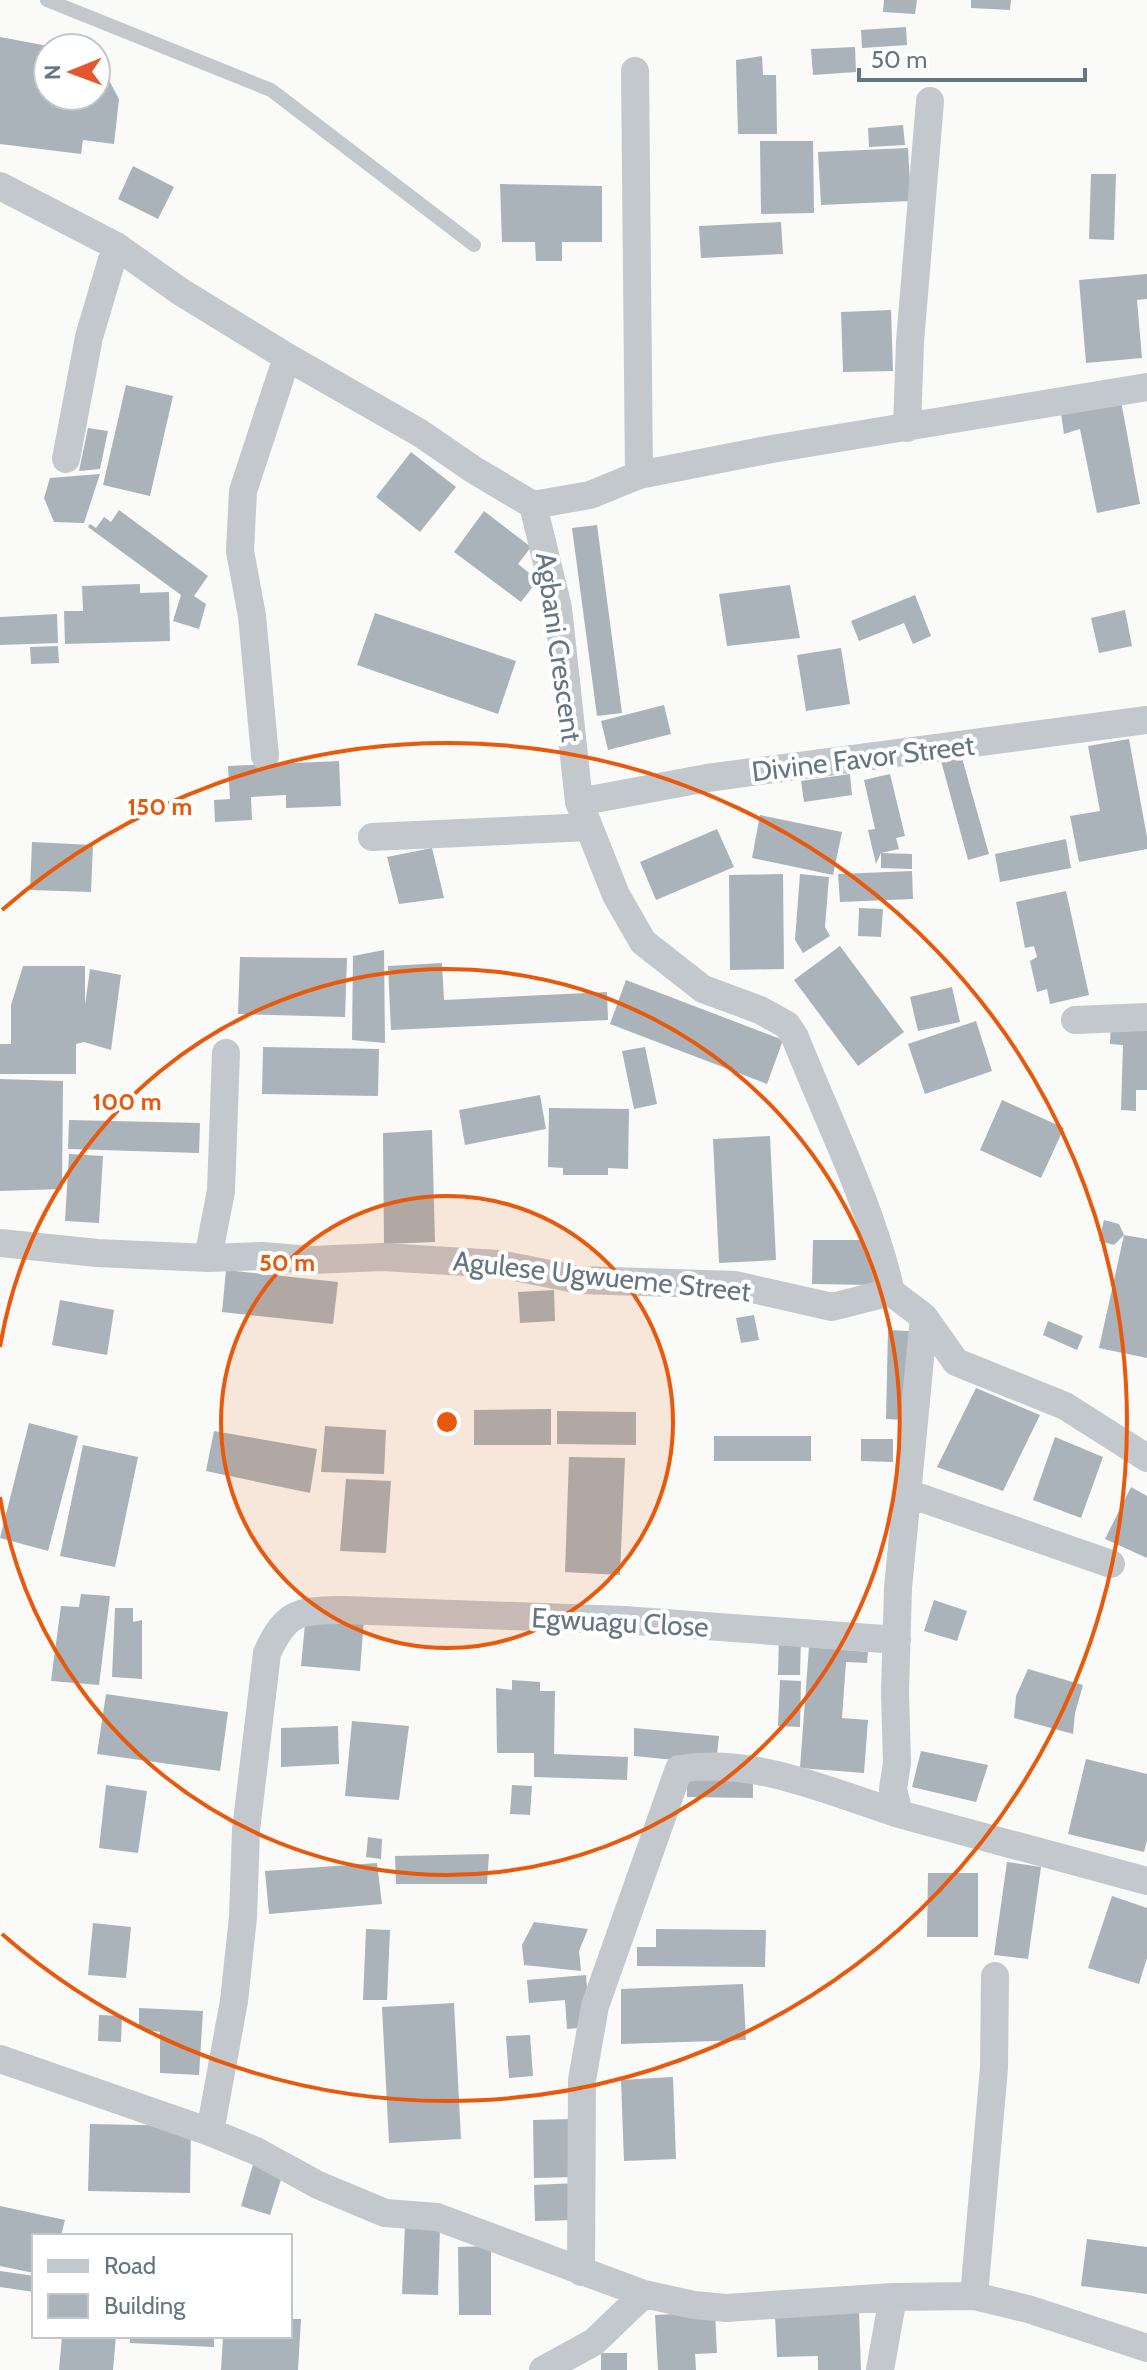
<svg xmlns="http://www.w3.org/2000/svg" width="1147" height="2370" viewBox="0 0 1147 2370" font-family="Cabin,sans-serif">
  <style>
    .building { fill: #aab3b9 }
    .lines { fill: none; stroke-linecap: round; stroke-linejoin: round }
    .lane { stroke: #c3c8cc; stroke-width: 14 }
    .street { stroke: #c3c8cc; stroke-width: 28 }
    .ring { fill: none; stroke: #e8590c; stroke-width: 4 }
    .labels { text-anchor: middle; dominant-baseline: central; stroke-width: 8; stroke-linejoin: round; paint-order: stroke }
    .street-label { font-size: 28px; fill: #657683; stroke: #fff }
    .centre { fill: #e8590c; stroke: #fff; stroke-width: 4 }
    .ring-label { font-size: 24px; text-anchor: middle; font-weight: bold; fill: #e8590c; stroke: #fff; stroke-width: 8; stroke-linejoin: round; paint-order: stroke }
  </style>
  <rect width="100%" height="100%" fill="#fafaf8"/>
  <!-- building -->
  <path class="building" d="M 884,0 L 917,0 L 915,14 L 883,12 Z
    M 971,0 L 1011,0 L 1010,10 L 971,8 Z
    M 906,27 L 907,45 L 862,48 L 861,30 Z
    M 0,37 L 48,46 L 48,96 L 96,96 L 96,56 L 119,99 L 114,144 L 83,140 L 81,154 L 0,144 Z
    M 855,47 L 856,72 L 813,75 L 811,49 Z
    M 762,56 L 763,75 L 776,75 L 777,134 L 738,134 L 736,60 Z
    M 903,125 L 905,145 L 869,147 L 868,128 Z
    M 760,141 L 813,141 L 814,213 L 761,214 Z
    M 908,148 L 911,201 L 821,205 L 818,152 Z
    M 133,166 L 174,187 L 158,219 L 118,199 Z
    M 1091,174 L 1116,174 L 1114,240 L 1089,239 Z
    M 500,184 L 602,186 L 602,242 L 562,242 L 562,261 L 536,261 L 535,242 L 502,242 Z
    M 781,222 L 783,254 L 701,258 L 699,226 Z
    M 1147,274 L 1147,299 L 1137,300 L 1142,358 L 1086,363 L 1079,280 Z
    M 891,310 L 893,371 L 843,372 L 841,312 Z
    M 126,385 L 173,396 L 150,496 L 103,485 Z
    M 1121,401 L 1140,504 L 1097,513 L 1080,429 L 1064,434 L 1061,414 Z
    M 88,428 L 108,431 L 100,469 L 79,471 Z
    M 411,452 L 456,487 L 420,532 L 376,497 Z
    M 100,474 L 84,523 L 54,522 L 44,498 L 50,478 Z
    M 119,510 L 208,576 L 194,596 L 206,604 L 199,629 L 173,621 L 181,595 L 88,527 L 90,524 L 96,528 L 104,517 L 111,522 Z
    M 484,511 L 531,547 L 518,564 L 538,580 L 521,602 L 454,552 Z
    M 597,525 L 622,713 L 597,716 L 572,528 Z
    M 140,584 L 140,593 L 169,592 L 170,641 L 65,644 L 64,611 L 83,611 L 82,586 Z
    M 790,585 L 800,638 L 727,646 L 719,594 Z
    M 915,595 L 931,636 L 913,644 L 904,623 L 859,641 L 851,621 Z
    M 1125,610 L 1132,646 L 1099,653 L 1091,618 Z
    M 375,613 L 516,661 L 498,714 L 357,665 Z
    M 57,614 L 58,643 L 0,645 L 0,617 Z
    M 58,646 L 59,663 L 31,664 L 30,647 Z
    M 841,648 L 850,704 L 806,711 L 797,655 Z
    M 664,705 L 671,734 L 608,750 L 601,721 Z
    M 1129,739 L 1147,837 L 1147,849 L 1079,862 L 1070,816 L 1100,811 L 1088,746 Z
    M 960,751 L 989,854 L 968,860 L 940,757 Z
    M 339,761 L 341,806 L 286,808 L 286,795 L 251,797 L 252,820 L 215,822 L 214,800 L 230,799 L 228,766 Z
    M 850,774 L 852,795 L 804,802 L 801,781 Z
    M 890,774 L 905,836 L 896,838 L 899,849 L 881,853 L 876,864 L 868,830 L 875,829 L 864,780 Z
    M 760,815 L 842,832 L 833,875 L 752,858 Z
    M 717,829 L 734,867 L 656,900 L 640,862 Z
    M 1066,839 L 1071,868 L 1000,882 L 995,854 Z
    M 32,842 L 93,845 L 91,892 L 30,890 Z
    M 432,848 L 444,898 L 399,904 L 387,857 Z
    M 881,853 L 912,854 L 912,869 L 881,868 Z
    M 912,871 L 913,899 L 840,902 L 838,874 Z
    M 783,874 L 784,969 L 730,970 L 729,875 Z
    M 800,874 L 829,877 L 825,927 L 830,936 L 803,953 L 795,940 Z
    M 1066,891 L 1089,995 L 1050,1004 L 1047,989 L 1037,992 L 1030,961 L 1037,957 L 1034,946 L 1025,948 L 1016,902 Z
    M 859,908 L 883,909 L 881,937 L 858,936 Z
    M 840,946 L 904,1032 L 858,1066 L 794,980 Z
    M 384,950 L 385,1043 L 352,1040 L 353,956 Z
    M 240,957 L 347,958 L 345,1017 L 238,1014 Z
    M 442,963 L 444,1000 L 607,992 L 608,1020 L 391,1030 L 388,966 Z
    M 23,966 L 85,966 L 85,1005 L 90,969 L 121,975 L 111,1050 L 84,1042 L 76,1044 L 76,1074 L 0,1074 L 0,1044 L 11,1044 L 11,1005 Z
    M 626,980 L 783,1040 L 767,1084 L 610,1024 Z
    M 952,987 L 960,1022 L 918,1031 L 910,997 Z
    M 976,1021 L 992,1071 L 925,1094 L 908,1044 Z
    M 1111,1025 L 1147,1027 L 1147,1090 L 1136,1090 L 1136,1111 L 1121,1110 L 1123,1045 L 1110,1044 Z
    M 263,1047 L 379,1049 L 378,1096 L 262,1094 Z
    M 645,1047 L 657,1104 L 634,1109 L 622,1051 Z
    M 0,1079 L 63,1081 L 62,1189 L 0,1191 Z
    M 540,1095 L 546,1129 L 465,1145 L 459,1110 Z
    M 1002,1100 L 1064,1128 L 1041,1178 L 980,1150 Z
    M 549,1108 L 629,1109 L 628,1169 L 608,1168 L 608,1175 L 563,1175 L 563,1168 L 548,1167 Z
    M 69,1120 L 200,1123 L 199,1153 L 68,1149 Z
    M 432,1130 L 435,1242 L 384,1244 L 383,1133 Z
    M 770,1136 L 776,1260 L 719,1263 L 713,1139 Z
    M 69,1154 L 103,1156 L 99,1223 L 65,1221 Z
    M 1104,1220 L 1119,1224 L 1124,1235 L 1114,1245 L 1099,1241 Z
    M 1124,1235 L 1147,1239 L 1147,1358 L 1099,1348 Z
    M 813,1240 L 874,1240 L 874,1285 L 812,1284 Z
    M 226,1270 L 338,1282 L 333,1324 L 222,1312 Z
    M 554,1290 L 555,1321 L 520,1323 L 518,1292 Z
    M 60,1300 L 114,1310 L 107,1355 L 52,1345 Z
    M 754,1315 L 759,1340 L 741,1343 L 736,1318 Z
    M 1048,1321 L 1083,1336 L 1077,1350 L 1043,1335 Z
    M 888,1330 L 909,1331 L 906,1420 L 886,1419 Z
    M 976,1388 L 1040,1415 L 1003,1491 L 937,1467 Z
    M 551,1409 L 551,1445 L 474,1445 L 474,1410 Z
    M 557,1411 L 636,1412 L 636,1445 L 557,1444 Z
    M 29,1423 L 78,1436 L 48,1551 L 0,1538 Z
    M 325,1426 L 386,1430 L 384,1474 L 321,1472 Z
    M 214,1431 L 317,1449 L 310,1493 L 206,1471 Z
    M 714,1436 L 811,1436 L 811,1461 L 714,1461 Z
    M 1055,1437 L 1103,1457 L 1081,1518 L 1033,1500 Z
    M 861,1439 L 893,1439 L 893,1462 L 861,1461 Z
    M 83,1445 L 138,1457 L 115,1567 L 60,1556 Z
    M 569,1457 L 625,1458 L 620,1575 L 565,1572 Z
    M 346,1479 L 391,1481 L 386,1553 L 340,1551 Z
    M 1131,1487 L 1147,1496 L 1147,1558 L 1105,1539 Z
    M 81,1594 L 110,1596 L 99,1685 L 51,1681 L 61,1606 L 79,1607 Z
    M 934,1600 L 967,1611 L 957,1641 L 924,1631 Z
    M 115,1608 L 133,1608 L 133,1622 L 142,1620 L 142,1679 L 112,1677 Z
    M 306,1613 L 364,1618 L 360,1671 L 301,1666 Z
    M 779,1637 L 801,1637 L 800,1675 L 778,1675 Z
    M 809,1647 L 868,1652 L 867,1663 L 846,1662 L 842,1718 L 868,1720 L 864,1773 L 800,1768 Z
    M 1028,1669 L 1083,1685 L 1075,1713 L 1073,1734 L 1014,1718 L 1016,1696 Z
    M 512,1680 L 540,1682 L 540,1691 L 555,1691 L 554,1754 L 628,1757 L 627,1780 L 534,1777 L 534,1753 L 497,1753 L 496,1688 L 512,1690 Z
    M 780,1680 L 801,1681 L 800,1727 L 778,1726 Z
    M 106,1694 L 228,1712 L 220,1771 L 97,1754 Z
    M 352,1721 L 409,1726 L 399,1800 L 345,1796 Z
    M 338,1726 L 339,1764 L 281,1767 L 281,1728 Z
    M 634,1728 L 719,1736 L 716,1764 L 634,1756 Z
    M 921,1751 L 988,1765 L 976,1802 L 912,1787 Z
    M 1086,1759 L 1147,1774 L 1147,1840 L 1144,1852 L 1068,1834 Z
    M 687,1773 L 753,1774 L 753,1798 L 687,1797 Z
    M 106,1785 L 147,1791 L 138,1853 L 99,1848 Z
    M 512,1785 L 532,1786 L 530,1815 L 510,1814 Z
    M 368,1837 L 382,1839 L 381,1859 L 366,1857 Z
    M 489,1854 L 487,1884 L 396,1884 L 395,1856 Z
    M 1007,1862 L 1041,1867 L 1028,1959 L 994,1955 Z
    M 377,1863 L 382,1904 L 269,1914 L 265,1871 Z
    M 928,1873 L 978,1873 L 978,1937 L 927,1937 Z
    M 1112,1896 L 1147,1908 L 1147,1958 L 1139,1984 L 1088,1968 Z
    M 534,1922 L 588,1929 L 579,1951 L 581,1971 L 524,1965 L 522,1945 Z
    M 93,1923 L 131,1927 L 126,1978 L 88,1975 Z
    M 366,1929 L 390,1930 L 387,2000 L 363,2000 Z
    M 656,1929 L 766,1930 L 765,1967 L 637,1966 L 637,1947 L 656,1947 Z
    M 586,1975 L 590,2027 L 567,2029 L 565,2000 L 529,2003 L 527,1980 Z
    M 743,1984 L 746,2040 L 621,2044 L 621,1989 Z
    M 454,2003 L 461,2139 L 389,2143 L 382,2007 Z
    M 139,2008 L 203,2011 L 199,2075 L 160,2073 L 160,2032 L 139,2029 Z
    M 99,2015 L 122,2016 L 121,2042 L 98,2041 Z
    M 530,2035 L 533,2076 L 509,2078 L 506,2036 Z
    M 673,2077 L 676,2159 L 624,2161 L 621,2080 Z
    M 573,2119 L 574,2177 L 534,2178 L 533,2120 Z
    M 90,2124 L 191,2126 L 190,2193 L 88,2191 Z
    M 254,2161 L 284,2170 L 270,2215 L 241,2206 Z
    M 576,2183 L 577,2220 L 535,2221 L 534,2185 Z
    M 0,2206 L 65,2220 L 61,2236 L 34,2236 L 34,2273 L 0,2266 Z
    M 405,2226 L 440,2228 L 438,2295 L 402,2294 Z
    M 1087,2239 L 1147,2247 L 1147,2294 L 1081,2286 Z
    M 491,2246 L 491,2315 L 459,2315 L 458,2247 Z
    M 0,2271 L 34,2276 L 34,2292 L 0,2287 Z
    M 715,2312 L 717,2353 L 695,2354 L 696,2370 L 658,2370 L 655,2315 Z
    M 859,2312 L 861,2370 L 818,2370 L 818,2356 L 777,2357 L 775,2315 Z
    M 290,2319 L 301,2319 L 298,2370 L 221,2370 L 223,2336 L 290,2336 Z
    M 62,2336 L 116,2336 L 113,2370 L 59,2370 Z
    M 130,2336 L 214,2336 L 214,2347 L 130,2343 Z
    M 601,2353 L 627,2353 L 627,2370 L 601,2370 Z"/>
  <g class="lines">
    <!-- lane -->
    <path class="lane" d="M 47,0 L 271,90 L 474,245"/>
    <!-- street -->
    <path class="street" d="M 635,71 L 639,475
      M 0,186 L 116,246 L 181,292 L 287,357 L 420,433 L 474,470 L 533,505 L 558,608 L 579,802 L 616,895 L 643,942 L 703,989 L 760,1010 L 787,1025 L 795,1037 C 828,1121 871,1204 891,1292
      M 907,428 L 910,342 L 930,101
      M 66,459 L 89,337 L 116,246
      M 533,505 L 590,495 L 639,475 L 772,449 L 1147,387
      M 265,756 L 252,616 L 240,551 L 243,491 L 287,357
      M 579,802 L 707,778 L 1147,720
      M 372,837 L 589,827
      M 1075,1020 L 1147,1017
      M 0,1243 L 97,1253 L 208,1258 L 262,1256 L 311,1260 L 383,1257 L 499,1264 L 580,1280 L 735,1285 L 832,1307 L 891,1292 L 924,1317 L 956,1362 L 1065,1406 L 1147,1458
      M 208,1258 L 221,1191 L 226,1053
      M 924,1317 L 898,1588 L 895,1692 L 897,1763 L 893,1789 L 899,1814 L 1147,1881
      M 907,1493 L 1111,1564
      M 0,2059 L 210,2132 L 256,2151 L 318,2185 L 385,2213 L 437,2217 L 644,2294 L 694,2305 L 726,2308 L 893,2297 L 974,2296 L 1028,2309 L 1147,2348
      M 210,2132 L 234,2001 L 243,1917 L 246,1830 L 267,1653 C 287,1610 299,1611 343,1610 L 624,1620 L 897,1640
      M 581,2272 L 582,2080 L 595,2006 L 679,1769 C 754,1757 828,1791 899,1814
      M 974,2296 L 994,2068 L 995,1976
      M 543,2370 L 594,2342 L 644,2294
      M 880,2370 L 893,2297"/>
  </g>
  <!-- distance rings -->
  <circle cx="447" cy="1422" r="226" fill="#e8590c" fill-opacity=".12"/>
  <g class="ring">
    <circle cx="447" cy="1422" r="226"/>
    <path d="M0 1347A453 453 0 1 1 0 1497"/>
    <path d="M2 910A679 679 0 1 1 2 1934"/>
  </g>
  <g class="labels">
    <!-- street labels -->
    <g class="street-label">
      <text transform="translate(559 647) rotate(82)">Agbani Crescent</text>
      <text transform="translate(863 758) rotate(-7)">Divine Favor Street</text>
      <text transform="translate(602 1276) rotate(6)">Agulese Ugwueme Street</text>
      <text transform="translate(620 1622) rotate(3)">Egwuagu Close</text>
    </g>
  </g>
  <circle cx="447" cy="1422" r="12" class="centre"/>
  <g class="ring-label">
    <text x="160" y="815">150 m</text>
    <text x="127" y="1110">100 m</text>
    <text x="287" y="1271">50 m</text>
  </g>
  <!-- legend -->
  <rect x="32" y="2234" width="260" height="104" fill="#ffffff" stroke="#c1c8cd" stroke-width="2"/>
  <rect x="48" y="2260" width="40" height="12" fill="#c3c8cc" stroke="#c1c8cd" stroke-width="2"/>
  <text x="104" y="2274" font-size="24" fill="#657683">Road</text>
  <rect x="48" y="2294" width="40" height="24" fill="#aab3b9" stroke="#c1c8cd" stroke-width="2"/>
  <text x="104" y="2314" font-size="24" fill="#657683">Building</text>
  <!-- north arrow -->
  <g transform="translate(72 72) rotate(269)"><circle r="38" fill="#ffffff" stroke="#c1c8cd" stroke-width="2"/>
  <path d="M0-6L14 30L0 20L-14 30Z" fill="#e4572e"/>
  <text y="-12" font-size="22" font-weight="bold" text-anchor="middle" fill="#657683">N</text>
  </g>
  <!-- scale -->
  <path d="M859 68v12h226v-12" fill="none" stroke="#657683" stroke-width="4"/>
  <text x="871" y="68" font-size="24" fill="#657683" stroke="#ffffff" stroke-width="6" paint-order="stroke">50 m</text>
</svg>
